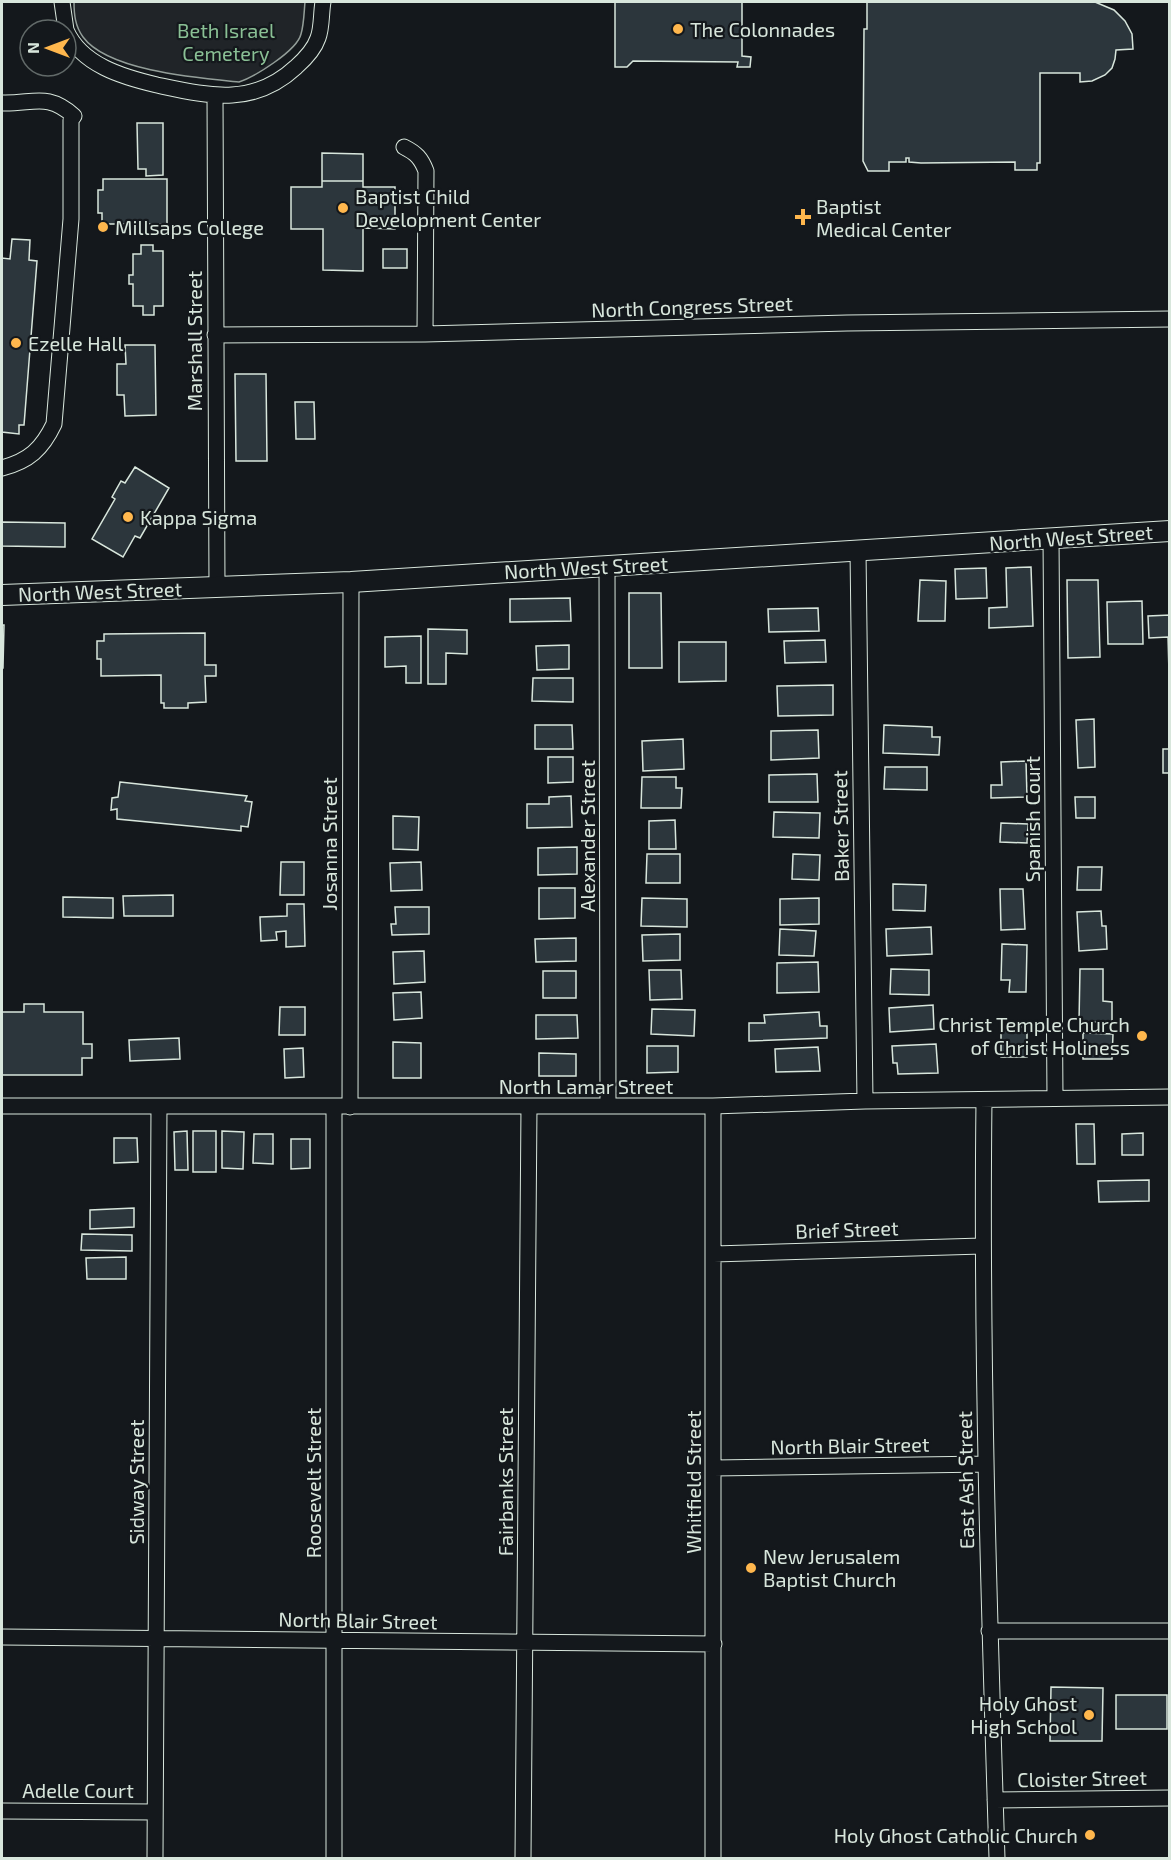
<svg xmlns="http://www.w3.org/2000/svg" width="1171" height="1860" viewBox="0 0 1171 1860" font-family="'Exo 2',sans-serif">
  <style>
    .green { fill: #202428; stroke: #939e99; stroke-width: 1.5 }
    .building { fill: #2c363c; stroke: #d8e6dc; stroke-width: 1.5 }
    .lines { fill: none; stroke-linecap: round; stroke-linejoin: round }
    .minor-casing { stroke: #d8e6dc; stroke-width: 17 }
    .tertiary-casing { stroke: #d8e6dc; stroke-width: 22 }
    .minor { stroke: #14181c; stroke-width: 15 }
    .tertiary { stroke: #14181c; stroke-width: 20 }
    .poi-dot { fill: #ffb74d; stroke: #14181c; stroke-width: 2 }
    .labels { text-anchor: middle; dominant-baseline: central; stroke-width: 4.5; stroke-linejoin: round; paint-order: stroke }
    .poi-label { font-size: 20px; fill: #d8e6dc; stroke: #14181c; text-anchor: start }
    .park-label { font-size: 20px; fill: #8ac095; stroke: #14181c }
    .street-label { font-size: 20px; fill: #d8e6dc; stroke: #14181c }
  </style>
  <rect width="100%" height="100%" fill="#14181c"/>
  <!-- green -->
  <path class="green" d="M 74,2 L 305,2 C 304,12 304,24 301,34 C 297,51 254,77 239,82 C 198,78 108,71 83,37 C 75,26 74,14 74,2 Z"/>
  <!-- building -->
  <path class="building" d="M 615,2 L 742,2 L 742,56 L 751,57 L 750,67 L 737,67 L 738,62 L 633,61 L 627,67 L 615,67 Z
    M 867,2 L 1095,2 L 1114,10 L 1125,21 L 1132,34 L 1133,49 L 1116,50 L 1115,59 L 1112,68 L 1105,75 L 1092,81 L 1080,82 L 1080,73 L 1040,73 L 1040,163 L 1037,163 L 1037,170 L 1015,170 L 1015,162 L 921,163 L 909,162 L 909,158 L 906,158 L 906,162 L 889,162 L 889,171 L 868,171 L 863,161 L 864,29 L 867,29 Z
    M 137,123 L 163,123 L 163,175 L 146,176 L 146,169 L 138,169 Z
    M 322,153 L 363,154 L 363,181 L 322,181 Z
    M 103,179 L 167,179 L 167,224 L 102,224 L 102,213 L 98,213 L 98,190 L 103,190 Z
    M 322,181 L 363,181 L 363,187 L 395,187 L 395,229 L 363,228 L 363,271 L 323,270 L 323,229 L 291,229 L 291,187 L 322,187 Z
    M 12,239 L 30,240 L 29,260 L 37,261 L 24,425 L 19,425 L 19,434 L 2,432 L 2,258 L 10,259 Z
    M 141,245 L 153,245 L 153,251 L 163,251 L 163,306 L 154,306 L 154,315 L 143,315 L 143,306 L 133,306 L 133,284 L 129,284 L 129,275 L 133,275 L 133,254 L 141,254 Z
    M 383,249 L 407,249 L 407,268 L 383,268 Z
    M 125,345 L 155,345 L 156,415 L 125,416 L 124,395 L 117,395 L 117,364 L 126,364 Z
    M 235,374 L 266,374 L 267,461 L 236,461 Z
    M 295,402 L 314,402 L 315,439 L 296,439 Z
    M 135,467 L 169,488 L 140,538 L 135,536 L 123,557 L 92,539 L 115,499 L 112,497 L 121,481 L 125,483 Z
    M 2,522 L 65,523 L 65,547 L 2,546 Z
    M 1031,567 L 1033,626 L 989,628 L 989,608 L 1007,607 L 1006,568 Z
    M 986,568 L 987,598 L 956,599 L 955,569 Z
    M 920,580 L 946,581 L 945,621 L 918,621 Z
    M 1067,580 L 1098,580 L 1100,657 L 1068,658 Z
    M 629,593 L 661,593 L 662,668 L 629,668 Z
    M 570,598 L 571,621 L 510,622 L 510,599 Z
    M 1142,601 L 1143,644 L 1108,644 L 1107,602 Z
    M 818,608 L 819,631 L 769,632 L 768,609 Z
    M 1170,615 L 1170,673 L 1169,673 L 1168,637 L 1149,638 L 1148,616 Z
    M 2,625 L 4,625 L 3,668 L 2,668 Z
    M 428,629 L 467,630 L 467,654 L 446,653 L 446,684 L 428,684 Z
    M 205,633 L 205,665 L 216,665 L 216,676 L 205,676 L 206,702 L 188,703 L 188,708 L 164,708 L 164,703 L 161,703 L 161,675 L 101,676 L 101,659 L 97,659 L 97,641 L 104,641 L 104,634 Z
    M 421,636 L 421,683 L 406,683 L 406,666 L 385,667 L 385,637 Z
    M 825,640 L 826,662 L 785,663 L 784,641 Z
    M 679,642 L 726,642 L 726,681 L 679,682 Z
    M 569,645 L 569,669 L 537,670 L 536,646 Z
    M 533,678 L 573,678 L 573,702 L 532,701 Z
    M 833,685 L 833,715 L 778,716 L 777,686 Z
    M 1094,719 L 1095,767 L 1078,768 L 1076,720 Z
    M 535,725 L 572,725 L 573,749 L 535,749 Z
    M 884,725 L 932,727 L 932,737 L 940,737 L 939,755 L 883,753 Z
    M 818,730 L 819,758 L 771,760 L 771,731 Z
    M 683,739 L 684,769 L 643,771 L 642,741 Z
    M 1163,749 L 1170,749 L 1170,773 L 1163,773 Z
    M 548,757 L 573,757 L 573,782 L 548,783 Z
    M 1026,761 L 1027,797 L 991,798 L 991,785 L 1002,785 L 1001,762 Z
    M 885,767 L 927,767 L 927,790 L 884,789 Z
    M 817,774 L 818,802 L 769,802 L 769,775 Z
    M 642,777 L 676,777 L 676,788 L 682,788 L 681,808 L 641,808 Z
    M 120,782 L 247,796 L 245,801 L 252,802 L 248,827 L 241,826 L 241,831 L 117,819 L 117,809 L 111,810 L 112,798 L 118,797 Z
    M 571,796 L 572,827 L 527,828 L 527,804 L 549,804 L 549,797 Z
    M 1075,797 L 1095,797 L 1095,818 L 1076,818 Z
    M 774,812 L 820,813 L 819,838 L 773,837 Z
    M 393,816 L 419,817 L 418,850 L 393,849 Z
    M 675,820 L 676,849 L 649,849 L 649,821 Z
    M 1001,823 L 1028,824 L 1027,843 L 1000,842 Z
    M 577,847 L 577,874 L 538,875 L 538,848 Z
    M 647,854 L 680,854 L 680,883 L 646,883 Z
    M 793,854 L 820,855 L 819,880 L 792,879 Z
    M 281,862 L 304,862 L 304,895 L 280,895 Z
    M 421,862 L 422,890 L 391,891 L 390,863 Z
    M 1078,867 L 1102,867 L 1101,890 L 1077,890 Z
    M 893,884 L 926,885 L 925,911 L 893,910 Z
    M 539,888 L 575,888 L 575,918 L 539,919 Z
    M 1000,889 L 1023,889 L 1025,929 L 1001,930 Z
    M 173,895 L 173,916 L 124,916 L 123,896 Z
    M 63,897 L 113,898 L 113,918 L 63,917 Z
    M 642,898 L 687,899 L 687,927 L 641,926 Z
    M 819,898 L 819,924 L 780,925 L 780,899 Z
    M 287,904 L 304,904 L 305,946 L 286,947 L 286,931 L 276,932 L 277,940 L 261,941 L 260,917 L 287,916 Z
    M 395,907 L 429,907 L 429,934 L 392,935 L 391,924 L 396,924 Z
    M 1101,911 L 1102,926 L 1106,926 L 1107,949 L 1079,951 L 1077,912 Z
    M 931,927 L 932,954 L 887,956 L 886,929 Z
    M 780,929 L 816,931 L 814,956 L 779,955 Z
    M 680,934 L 680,960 L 643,961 L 642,935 Z
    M 576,938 L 576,961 L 536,962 L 535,939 Z
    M 1002,944 L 1027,945 L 1026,992 L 1009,992 L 1010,980 L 1001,980 Z
    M 424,951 L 425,982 L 394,984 L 393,952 Z
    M 818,962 L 819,992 L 777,993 L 777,963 Z
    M 891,969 L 929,970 L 929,995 L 890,994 Z
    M 1080,969 L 1103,969 L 1103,1001 L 1112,1002 L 1112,1022 L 1079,1022 Z
    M 649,970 L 681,970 L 682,999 L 650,1000 Z
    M 543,971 L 576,971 L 576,998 L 543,998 Z
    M 421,992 L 422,1018 L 394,1020 L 393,993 Z
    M 24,1004 L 44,1004 L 44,1012 L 83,1012 L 83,1044 L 92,1044 L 92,1058 L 82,1058 L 82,1075 L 2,1075 L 2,1012 L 24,1012 Z
    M 933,1005 L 934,1029 L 890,1032 L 889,1008 Z
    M 280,1007 L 305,1007 L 305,1035 L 279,1035 Z
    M 652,1009 L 695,1010 L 694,1036 L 651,1034 Z
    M 819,1012 L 820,1026 L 827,1026 L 827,1038 L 749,1041 L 749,1023 L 765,1023 L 764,1015 Z
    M 536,1015 L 577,1015 L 578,1038 L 536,1039 Z
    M 1001,1027 L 1027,1027 L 1027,1057 L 1001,1057 Z
    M 1083,1033 L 1113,1034 L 1112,1059 L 1083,1059 Z
    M 179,1038 L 180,1059 L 130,1061 L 129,1040 Z
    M 393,1042 L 421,1043 L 421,1078 L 393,1078 Z
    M 936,1044 L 938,1073 L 898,1074 L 897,1063 L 893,1063 L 892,1046 Z
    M 647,1046 L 678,1046 L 678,1072 L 647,1073 Z
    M 818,1047 L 820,1071 L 776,1072 L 775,1049 Z
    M 303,1048 L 304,1077 L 285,1078 L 284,1049 Z
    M 539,1053 L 576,1054 L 576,1076 L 539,1076 Z
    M 1076,1124 L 1094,1124 L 1095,1164 L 1077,1164 Z
    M 187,1131 L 188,1170 L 175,1170 L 174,1132 Z
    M 193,1131 L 216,1131 L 216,1172 L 193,1172 Z
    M 222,1131 L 244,1132 L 243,1169 L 222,1168 Z
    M 1143,1133 L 1143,1155 L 1122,1155 L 1122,1134 Z
    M 254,1134 L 273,1134 L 273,1164 L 253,1163 Z
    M 114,1138 L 137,1138 L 138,1162 L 114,1163 Z
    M 291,1139 L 310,1139 L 310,1168 L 291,1169 Z
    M 1149,1180 L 1149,1201 L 1099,1202 L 1098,1181 Z
    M 134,1208 L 134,1227 L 90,1229 L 90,1210 Z
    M 82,1234 L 132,1235 L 132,1251 L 81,1250 Z
    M 126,1257 L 126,1279 L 87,1279 L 86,1258 Z
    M 1051,1687 L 1103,1688 L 1102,1741 L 1050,1741 Z
    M 1116,1695 L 1167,1695 L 1167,1729 L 1116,1729 Z"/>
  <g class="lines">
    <!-- minor casing -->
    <g class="minor-casing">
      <path id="minor" d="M 62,2 L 66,30
        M 66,30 C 81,65 123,77 157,85 C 209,96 253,107 296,67 C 305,59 314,50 318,38 C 322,28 321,13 323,2
        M 215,95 L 217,587
        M 2,103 C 34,104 47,92 74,116 L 71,120 L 71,219 L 54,424 C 42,449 29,461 2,468
        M 404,147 C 416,153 421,158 426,171 L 425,334
        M 215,335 L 425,334 L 847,323 L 1170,319
        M 1051,538 L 1055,1098
        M 858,551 L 865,1101
        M 607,566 L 608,1106
        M 984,1100 C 981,1353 989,1606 997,1858
        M 2,1106 L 713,1106 L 865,1101 L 1170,1097
        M 334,1107 L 334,1858
        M 350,1107 L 351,582
        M 714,1254 L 982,1246
        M 714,1468 L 986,1464
        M 989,1631 L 1170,1631
        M 2,1637 L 714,1644
        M 995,1800 L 1170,1798
        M 2,1811 L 155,1812
        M 155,1858 L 159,1106
        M 523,1858 L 529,1106
        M 713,1858 L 713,1106"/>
    </g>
    <!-- tertiary casing -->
    <g class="tertiary-casing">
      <path id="tertiary" d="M 2,595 L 351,582 L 1170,531"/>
    </g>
    <!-- minor -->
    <use href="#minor" class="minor"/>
    <!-- tertiary -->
    <use href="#tertiary" class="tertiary"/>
  </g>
  <!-- markers -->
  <g class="poi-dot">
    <circle cx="678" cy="29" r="6"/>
    <circle cx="343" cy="208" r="6"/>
    <path d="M800 208h6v6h6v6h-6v6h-6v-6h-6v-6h6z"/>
    <circle cx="103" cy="227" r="6"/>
    <circle cx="16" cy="343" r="6"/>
    <circle cx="128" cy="517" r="6"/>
    <circle cx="1142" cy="1036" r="6"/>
    <circle cx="751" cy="1568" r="6"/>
    <circle cx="1089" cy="1715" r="6"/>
    <circle cx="1090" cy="1835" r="6"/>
  </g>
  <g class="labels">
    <!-- poi labels -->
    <g class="poi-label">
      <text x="690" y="29">The Colonnades</text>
      <text x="355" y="196">Baptist Child<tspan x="355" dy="23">Development Center</tspan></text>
      <text x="816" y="206">Baptist<tspan x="816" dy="23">Medical Center</tspan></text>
      <text x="115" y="227">Millsaps College</text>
      <text x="28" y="343">Ezelle Hall</text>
      <text x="140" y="517">Kappa Sigma</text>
      <text x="1130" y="1024" text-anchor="end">Christ Temple Church<tspan x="1130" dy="23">of Christ Holiness</tspan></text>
      <text x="763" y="1556">New Jerusalem<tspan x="763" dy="23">Baptist Church</tspan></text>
      <text x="1077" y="1703" text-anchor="end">Holy Ghost<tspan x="1077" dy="23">High School</tspan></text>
      <text x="1078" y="1835" text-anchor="end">Holy Ghost Catholic Church</text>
    </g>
    <!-- park labels -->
    <g class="park-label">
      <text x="226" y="30">Beth Israel<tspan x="226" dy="23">Cemetery</tspan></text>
    </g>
    <!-- street labels -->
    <g class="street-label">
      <text transform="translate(692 306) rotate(-2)">North Congress Street</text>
      <text transform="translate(194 341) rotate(-90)">Marshall Street</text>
      <text transform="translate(1071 537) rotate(-4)">North West Street</text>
      <text transform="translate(586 567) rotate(-3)">North West Street</text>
      <text transform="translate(100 591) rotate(-2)">North West Street</text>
      <text transform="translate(1032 819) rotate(-90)">Spanish Court</text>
      <text transform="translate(840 826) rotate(-91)">Baker Street</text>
      <text transform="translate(587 836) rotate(-90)">Alexander Street</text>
      <text transform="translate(329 844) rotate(-90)">Josanna Street</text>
      <text x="586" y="1086">North Lamar Street</text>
      <text transform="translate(847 1229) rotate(-2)">Brief Street</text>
      <text transform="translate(850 1445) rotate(-1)">North Blair Street</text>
      <text transform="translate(965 1480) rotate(-91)">East Ash Street</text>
      <text transform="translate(136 1482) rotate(-90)">Sidway Street</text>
      <text transform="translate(505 1482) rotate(-90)">Fairbanks Street</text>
      <text transform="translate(693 1482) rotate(-90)">Whitfield Street</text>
      <text transform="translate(313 1483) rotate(-90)">Roosevelt Street</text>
      <text transform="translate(358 1620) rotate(1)">North Blair Street</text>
      <text transform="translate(1082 1778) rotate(-1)">Cloister Street</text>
      <text x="78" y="1790">Adelle Court</text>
    </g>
  </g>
  <!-- border -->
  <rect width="1171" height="1860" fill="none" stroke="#d8e6dc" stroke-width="6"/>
  <!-- north arrow -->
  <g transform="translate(48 48) rotate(270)"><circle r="28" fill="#14181c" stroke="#626a69" stroke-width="1.5"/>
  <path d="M0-4.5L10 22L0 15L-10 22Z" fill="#ffb74d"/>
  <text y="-9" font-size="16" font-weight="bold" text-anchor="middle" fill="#d8e6dc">N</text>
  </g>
</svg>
